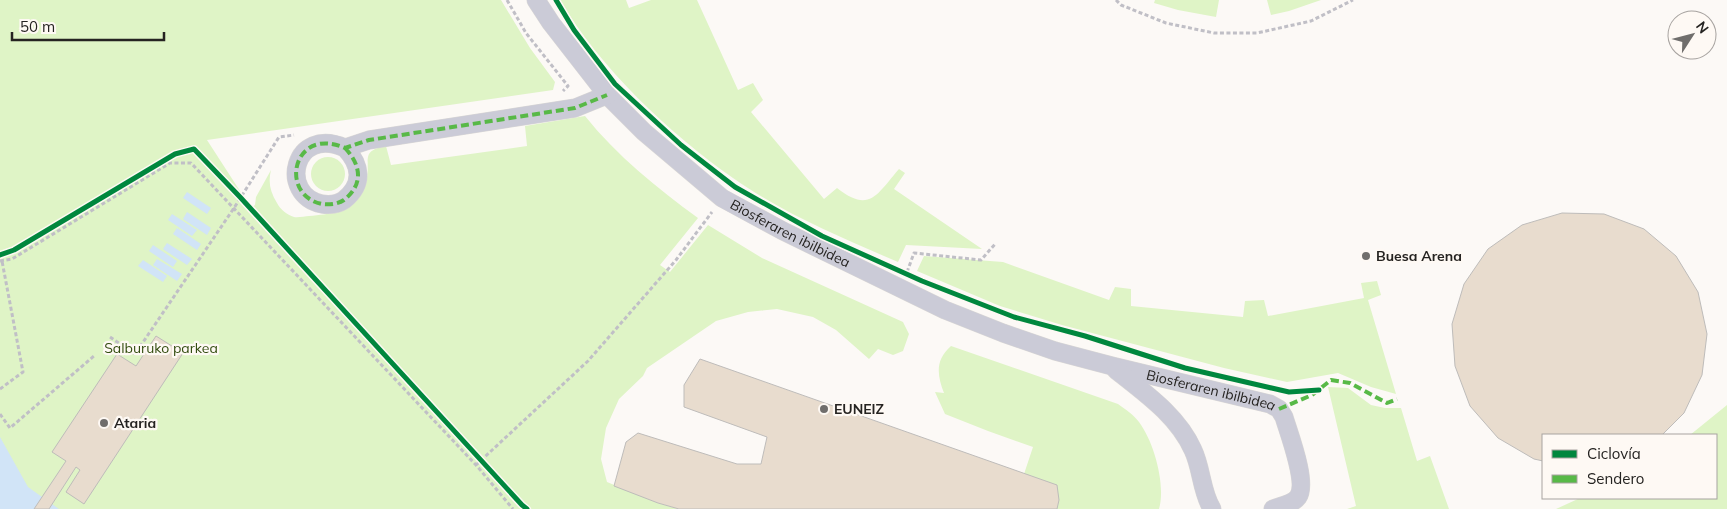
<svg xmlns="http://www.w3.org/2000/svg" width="1727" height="509" viewBox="0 0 1727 509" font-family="Mulish,sans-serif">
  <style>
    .green { fill: #dff4c6 }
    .water { fill: #d1e4f7 }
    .building { fill: #e8dcce; stroke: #bebcba }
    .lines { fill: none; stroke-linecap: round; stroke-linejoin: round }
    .street-casing { stroke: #d9d7d5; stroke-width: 19 }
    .path { stroke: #c0bfc6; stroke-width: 3; stroke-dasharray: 4 2.5; stroke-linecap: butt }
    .street { stroke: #cbcbd7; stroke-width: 18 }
    .quiet { stroke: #58b947; stroke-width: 4; stroke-dasharray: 8 4; stroke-linecap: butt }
    .cycleway-casing { stroke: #fef9f4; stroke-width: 8 }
    .cycleway { stroke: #00873e; stroke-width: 5 }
    .poi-dot { fill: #706e6c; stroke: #fef9f4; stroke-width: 2 }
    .labels { text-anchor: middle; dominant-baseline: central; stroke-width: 4.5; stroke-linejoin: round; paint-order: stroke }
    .street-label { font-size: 14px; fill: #252321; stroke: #fef9f4 }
    .poi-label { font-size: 14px; font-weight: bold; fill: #252321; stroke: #fef9f4; text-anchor: start }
    .park-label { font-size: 14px; fill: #324c0f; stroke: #fef9f4 }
  </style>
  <rect width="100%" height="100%" fill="#fcf9f6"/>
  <!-- green -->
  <path class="green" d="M 0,0 L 501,0 L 530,48 L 555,82 L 553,90 L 207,140 L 251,208 L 255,205 L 256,197 L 271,170 C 268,182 270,192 277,203 C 280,209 287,215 294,217 C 298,218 305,216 309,216 C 330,214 347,213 360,194 C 363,189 367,183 367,177 C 370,158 361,151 386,146 L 391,165 L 527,146 L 525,126 L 585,116 C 617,156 657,188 698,218 L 660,265 L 670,272 L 708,225 L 762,258 L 903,322 L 909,334 L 903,351 L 893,355 L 878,349 L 869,359 L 836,330 L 813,317 L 777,309 L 748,312 L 716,321 L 647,368 L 643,376 L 619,399 L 606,428 L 601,459 L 607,482 L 658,503 L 679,509 L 0,509 Z
    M 560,0 L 626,0 L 629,8 L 651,0 L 697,0 L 738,90 L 753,83 L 763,100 L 751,112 L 824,199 L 837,188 C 870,214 877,194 899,169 L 905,173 L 894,189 L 982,249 L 906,245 L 898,262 C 842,238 784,214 733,178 C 670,134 599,67 560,0 Z
    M 1155,0 L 1219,0 L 1216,17 L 1178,10 L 1154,3 Z
    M 1267,0 L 1321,0 L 1289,11 L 1271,15 Z
    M311 174a17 17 0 1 1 34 0a17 17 0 1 1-34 0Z
    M 924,256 L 1003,262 L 1109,300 L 1115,287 L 1131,289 L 1131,306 L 1243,317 L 1245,301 L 1264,300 L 1268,316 L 1364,298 L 1361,283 L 1377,281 L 1381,295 L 1368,300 L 1396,394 L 1371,387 L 1338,373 L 1287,382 L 1224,368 L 1062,325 L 1000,306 L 917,271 Z
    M 951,346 L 1118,404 C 1125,409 1134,415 1139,422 C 1154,442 1166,485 1159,509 L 1057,509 L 1024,474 L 1033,447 L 988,431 L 945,414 L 935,392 L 944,393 C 937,375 935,360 951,346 Z
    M 1328,387 L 1348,388 L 1371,405 L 1385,408 L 1401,408 L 1417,461 L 1430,456 L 1449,509 L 1347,509 L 1356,506 Z
    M 1727,405 L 1727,509 L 1556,509 L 1580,498 L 1716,498 L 1716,435 L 1690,435 Z"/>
  <!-- water -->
  <path class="water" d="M 187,192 L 211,208 L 207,214 L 183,198 Z
    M 187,212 L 211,228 L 207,235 L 183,219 Z
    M 172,214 L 197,230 L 192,236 L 168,220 Z
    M 177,228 L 201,244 L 197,250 L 173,234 Z
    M 167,243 L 192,259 L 187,265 L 163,249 Z
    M 153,245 L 177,261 L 173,267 L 149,251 Z
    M 157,259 L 182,274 L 177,281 L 153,265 Z
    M 143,260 L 167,276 L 163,282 L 138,266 Z
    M 0,437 L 28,487 L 59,509 L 0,509 Z"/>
  <!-- building -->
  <path class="building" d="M 1562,213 L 1604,214 L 1644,229 L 1676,256 L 1698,292 L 1707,334 L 1702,375 L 1684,413 L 1662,435 L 1543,435 L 1543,461 L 1534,459 L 1498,438 L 1470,406 L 1455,366 L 1452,324 L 1464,284 L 1488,249 L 1522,225 Z
    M 156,336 L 183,353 L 84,504 L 66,492 L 80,470 L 76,467 L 49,509 L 34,509 L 66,461 L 52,452 L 117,354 L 136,366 Z
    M 700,359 L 1057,485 L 1059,500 L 1057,509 L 679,509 L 658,503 L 614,486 L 626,442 L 638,433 L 737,464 L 761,464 L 767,437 L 684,407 L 684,385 Z"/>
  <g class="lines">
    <!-- street casing -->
    <g class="street-casing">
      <g id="street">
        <path id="s1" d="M 536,0 L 551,23 L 607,95 L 644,132 L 722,198 L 783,231 L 945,310 L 1003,333 L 1055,351 L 1112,366 L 1270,404 L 1279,409 L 1284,417 C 1289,434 1308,483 1298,497 C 1293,504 1281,506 1273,509"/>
        <path d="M 345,148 C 361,165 364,184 344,200 C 338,204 329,205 322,204 C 278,195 293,125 345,148 L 369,140 L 575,108 L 607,95"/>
        <path d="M 1116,370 C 1145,393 1178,416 1193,450 C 1202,469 1201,491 1212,509"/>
      </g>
    </g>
    <!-- path -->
    <path class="path" d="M 507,0 L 526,33 L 568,86 L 563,91
      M 1116,0 L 1121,5 L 1166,23 L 1214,33 L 1257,33 L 1311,21 L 1353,0
      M 0,261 L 12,259 L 170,163 L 191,163 L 476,465 L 513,509
      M 907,272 L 914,253 L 981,260 L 996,243
      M 110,337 L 135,354 L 234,208 L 279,137 L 294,135
      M 0,389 L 23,372 L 2,261
      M 0,414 L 10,428 L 94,356
      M 476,465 L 588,361 L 676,260 L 712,212"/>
    <!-- street -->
    <use href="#street" class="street"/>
    <!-- quiet -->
    <path class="quiet" d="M 345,148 C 361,165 364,184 344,200 C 338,204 329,205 322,204 C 278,195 293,125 345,148 L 369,140 L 575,108 L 607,95
      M 1279,409 L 1312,395 L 1331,380 L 1350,383 L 1387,403 L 1397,399"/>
    <!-- cycleway casing -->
    <g class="cycleway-casing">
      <path id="cycleway" d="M 556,0 L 574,30 L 615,84 L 681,145 L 735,187 L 822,236 L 922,281 L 1014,317 L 1085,336 L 1185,368 L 1289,392 L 1319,390
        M 0,255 L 14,250 L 175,154 L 194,149 L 240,197 L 522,505 L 527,509"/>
    </g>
    <!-- cycleway -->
    <use href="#cycleway" class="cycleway"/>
  </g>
  <!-- markers -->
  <g class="poi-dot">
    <circle cx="1366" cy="256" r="5"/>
    <circle cx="824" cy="409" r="5"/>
    <circle cx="104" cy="423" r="5"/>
  </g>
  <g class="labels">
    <!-- street labels -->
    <g class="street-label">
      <text stroke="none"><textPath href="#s1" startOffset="350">Biosferaren ibilbidea</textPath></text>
      <text stroke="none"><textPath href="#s1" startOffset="801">Biosferaren ibilbidea</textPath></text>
    </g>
    <!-- poi labels -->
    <g class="poi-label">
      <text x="1376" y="256">Buesa Arena</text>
      <text x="834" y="409">EUNEIZ</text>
      <text x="114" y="423">Ataria</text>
    </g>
    <!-- park labels -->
    <g class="park-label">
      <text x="161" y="348">Salburuko parkea</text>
    </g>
  </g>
  <!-- legend -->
  <rect x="1542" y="434" width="175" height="65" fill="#fef9f4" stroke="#a7a3a0"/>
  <rect x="1552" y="450" width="25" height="8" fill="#00873e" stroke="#a7a3a0"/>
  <text x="1587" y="459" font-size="15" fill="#252321">Ciclovía</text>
  <rect x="1552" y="475" width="25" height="8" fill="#58b947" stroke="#a7a3a0"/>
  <text x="1587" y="484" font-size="15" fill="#252321">Sendero</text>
  <!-- north arrow -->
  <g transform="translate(1692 35) rotate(54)"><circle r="24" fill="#fef9f4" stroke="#a7a3a0"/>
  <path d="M0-4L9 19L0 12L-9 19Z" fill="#706e6c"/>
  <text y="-8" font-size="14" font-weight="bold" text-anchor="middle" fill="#252321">N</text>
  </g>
  <!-- scale -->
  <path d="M12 32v8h152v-8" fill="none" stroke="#252321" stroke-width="2.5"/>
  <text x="20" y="32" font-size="15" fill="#252321" stroke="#fef9f4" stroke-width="4" paint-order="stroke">50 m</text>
</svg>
